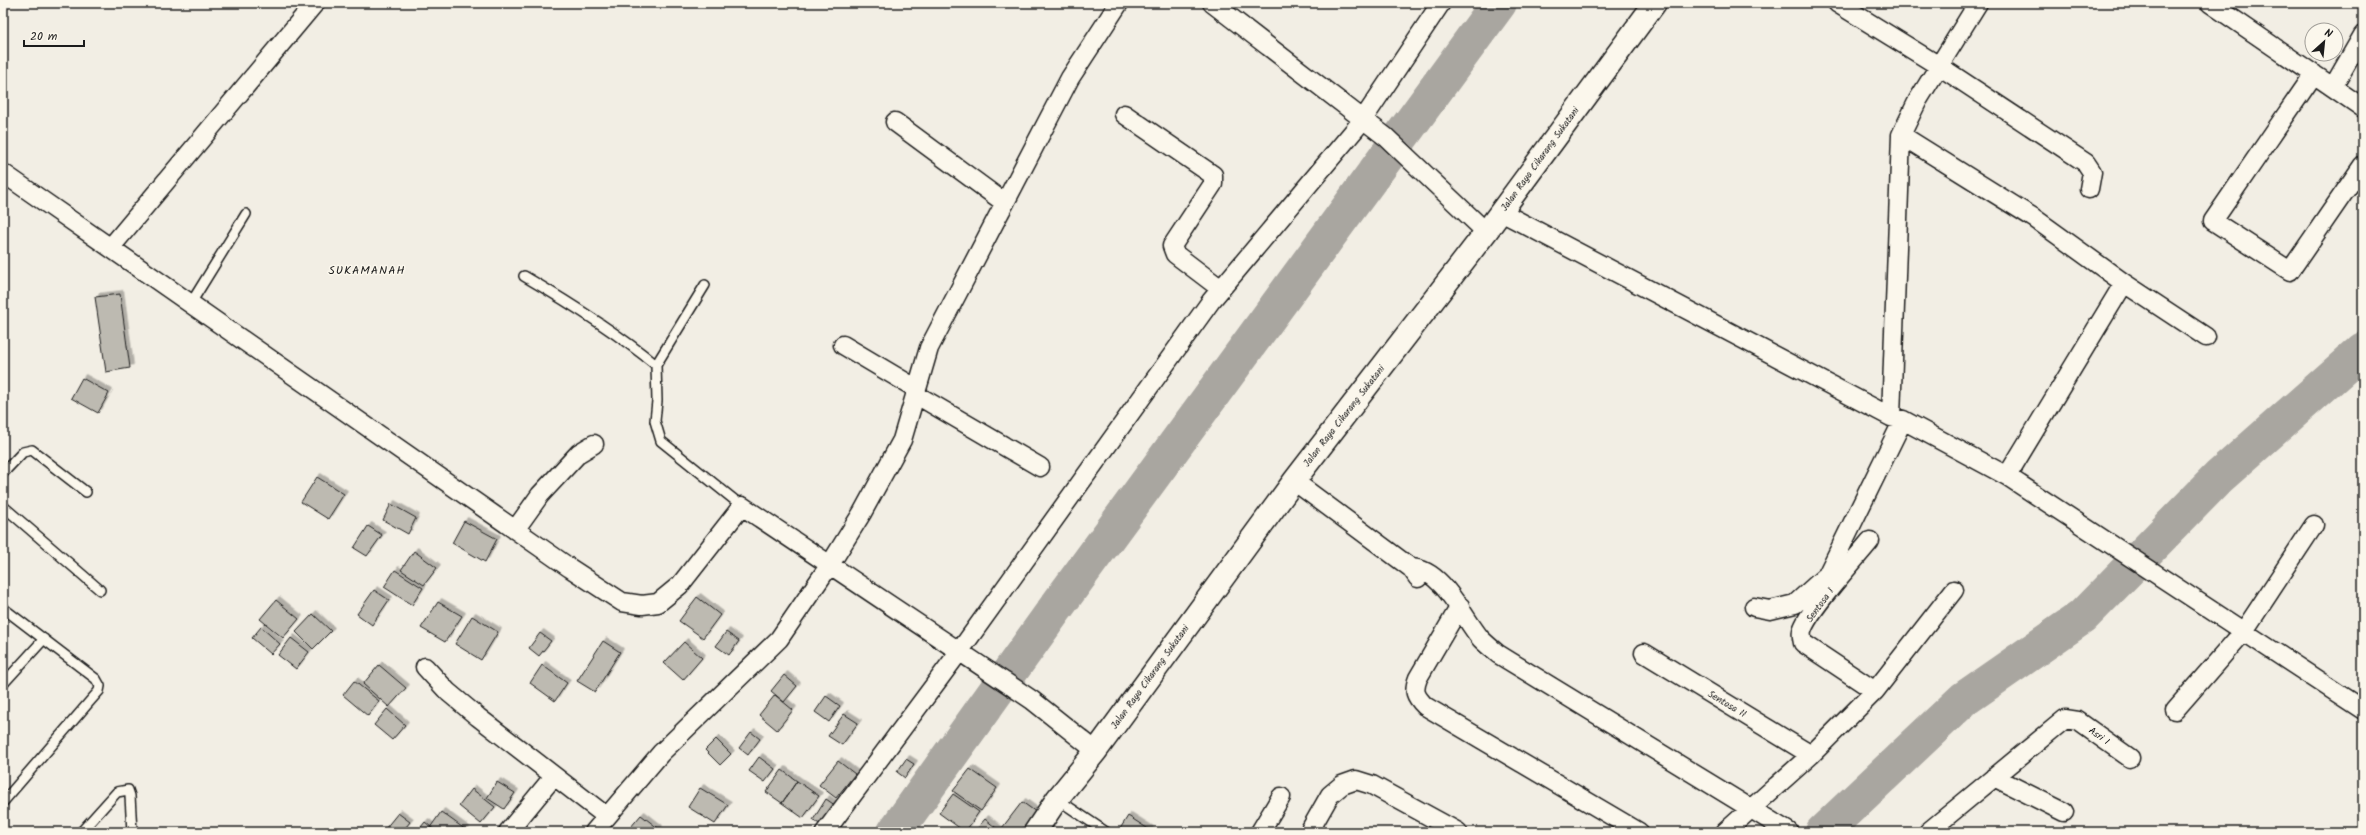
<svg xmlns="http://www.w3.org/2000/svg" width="2366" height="835" viewBox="0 0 2366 835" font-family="Kalam,sans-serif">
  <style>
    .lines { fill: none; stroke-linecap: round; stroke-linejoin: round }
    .river { stroke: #a9a6a0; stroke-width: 36 }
    .building { fill: #bdbab1; stroke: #1c1c1c; filter: url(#shadow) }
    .lane-casing { stroke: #1c1c1c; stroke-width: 12 }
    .street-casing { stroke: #1c1c1c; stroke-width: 21 }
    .secondary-casing { stroke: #1c1c1c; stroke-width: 25 }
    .lane { stroke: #fbf7ec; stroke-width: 9 }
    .street { stroke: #fbf7ec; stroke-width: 18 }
    .secondary { stroke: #fbf7ec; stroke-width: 22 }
    .labels { text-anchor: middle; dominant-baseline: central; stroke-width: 3; stroke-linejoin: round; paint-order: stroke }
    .street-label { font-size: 10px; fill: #1c1c1c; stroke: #fbf7ec }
    .quarter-label { font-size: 12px; letter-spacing: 1px; fill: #1c1c1c; stroke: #fbf7ec }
  </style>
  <defs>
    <filter id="shadow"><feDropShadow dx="3.5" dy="-3.5" stdDeviation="0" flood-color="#0004"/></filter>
  </defs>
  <rect width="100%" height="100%" fill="#f2eee4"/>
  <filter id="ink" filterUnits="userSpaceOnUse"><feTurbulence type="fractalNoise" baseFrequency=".025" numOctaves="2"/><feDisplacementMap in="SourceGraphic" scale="8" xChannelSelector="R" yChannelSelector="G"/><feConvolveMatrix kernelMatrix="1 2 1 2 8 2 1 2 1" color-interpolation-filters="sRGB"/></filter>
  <g filter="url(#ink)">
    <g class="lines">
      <!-- river -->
      <path class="river" d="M 895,832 L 1055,609 L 1499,3
        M 1823,832 L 1964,699 L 2082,617 L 2219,477 L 2363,350"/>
    </g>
    <!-- building -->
    <path class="building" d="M 120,294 L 130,368 L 106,372 L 95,297 Z
      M 82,378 L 109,393 L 98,413 L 71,398 Z
      M 317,477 L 344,494 L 328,519 L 301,502 Z
      M 391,504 L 416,518 L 408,534 L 383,520 Z
      M 464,521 L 497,539 L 485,562 L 452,543 Z
      M 368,526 L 382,535 L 367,556 L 354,548 Z
      M 414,551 L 437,568 L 424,585 L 401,570 Z
      M 395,570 L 423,588 L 412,605 L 384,587 Z
      M 374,590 L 389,600 L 372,625 L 357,614 Z
      M 697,597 L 720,615 L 703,638 L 679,621 Z
      M 276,600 L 299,619 L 283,638 L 260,619 Z
      M 438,602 L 462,616 L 445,642 L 421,628 Z
      M 313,614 L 331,631 L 313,649 L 296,632 Z
      M 472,616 L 498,632 L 481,660 L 455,644 Z
      M 261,627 L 280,644 L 271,654 L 252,638 Z
      M 726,632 L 739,641 L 729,655 L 716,646 Z
      M 540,633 L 551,641 L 539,656 L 529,648 Z
      M 291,638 L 309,652 L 296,669 L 278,655 Z
      M 603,641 L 620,652 L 595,692 L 577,681 Z
      M 684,642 L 702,658 L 683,680 L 664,663 Z
      M 379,665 L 406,688 L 389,707 L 363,684 Z
      M 542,665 L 567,683 L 555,701 L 530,683 Z
      M 784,675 L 797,686 L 784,702 L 771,691 Z
      M 354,681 L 379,701 L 368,716 L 343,695 Z
      M 775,695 L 793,710 L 777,730 L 759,715 Z
      M 826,696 L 840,706 L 829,722 L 815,712 Z
      M 387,709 L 405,725 L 392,740 L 374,725 Z
      M 844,714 L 858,723 L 842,745 L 828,736 Z
      M 751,732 L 760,739 L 748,755 L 739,748 Z
      M 716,739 L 731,754 L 720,765 L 705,750 Z
      M 759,757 L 775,769 L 765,782 L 749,771 Z
      M 906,759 L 914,764 L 905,778 L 897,772 Z
      M 838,761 L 855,774 L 836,798 L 819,785 Z
      M 970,769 L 997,788 L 981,811 L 953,791 Z
      M 782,770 L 797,781 L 782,803 L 766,792 Z
      M 797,781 L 819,796 L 803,818 L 782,803 Z
      M 497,782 L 515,793 L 504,809 L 487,798 Z
      M 700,788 L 728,805 L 715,824 L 688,807 Z
      M 472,789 L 495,807 L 481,824 L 459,806 Z
      M 953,794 L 979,812 L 965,832 L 939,813 Z
      M 826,799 L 839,808 L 826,828 L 813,820 Z
      M 1022,802 L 1036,812 L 1022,832 L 1008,832 L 1002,828 Z
      M 441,812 L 466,830 L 465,832 L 427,832 Z
      M 398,813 L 410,822 L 402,832 L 389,832 L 385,829 Z
      M 641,815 L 659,829 L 657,832 L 634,832 L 630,828 Z
      M 1128,816 L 1150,830 L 1149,832 L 1118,832 Z
      M 985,819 L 1001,832 L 974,832 Z
      M 425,822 L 437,832 L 417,832 Z"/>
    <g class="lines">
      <!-- lane casing -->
      <g class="lane-casing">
        <path id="lane" d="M 524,276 C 570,303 615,331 656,365 L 657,401 L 655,421 L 661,441 L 742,506
          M 191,303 L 246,214
          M 656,365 L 705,285
          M 3,473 L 23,452 L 32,450 L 86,492
          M 3,506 L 100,590
          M 3,608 L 96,679 L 100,686 L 99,691 L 91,700 L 3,802
          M 3,684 L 44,639
          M 1057,799 L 1106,832
          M 81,832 L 117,792 L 128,790 L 130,796 L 132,832"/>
      </g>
      <!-- street casing -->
      <g class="street-casing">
        <path id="street" d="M 1212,3 L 1386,137 L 1486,232
          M 1837,3 L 1939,66 L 2086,163 L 2092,172 L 2089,189
          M 2210,3 L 2363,108
          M 2314,74 L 2213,221 L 2290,271 L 2363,165
          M 2333,87 L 2363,35
          M 1124,114 L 1213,175 L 1213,184 L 1172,246 L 1175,254 L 1221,289
          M 895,122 L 1005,203
          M 1901,135 L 2034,218 L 2124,283
          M 3,173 L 570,568 L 622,602 L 642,605 L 658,603 L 680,585 L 742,506 L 1032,700 L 1096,751
          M 1501,212 L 1891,417 L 1903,420 L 2007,476 L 2363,710
          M 111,247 L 315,3
          M 843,345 L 917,389
          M 915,394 L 1040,467
          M 1891,417 L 1901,135 L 1918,100 L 1978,3
          M 2007,476 L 2124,283 L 2206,337
          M 1294,481 L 1411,568 L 1418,578
          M 515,530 L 540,495 L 579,453 L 594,444
          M 1870,541 C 1855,560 1808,610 1802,631 C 1801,635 1802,639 1803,643 L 1875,691
          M 1411,568 C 1443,569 1463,618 1481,639 C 1486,644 1492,649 1498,654 L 1789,832
          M 1460,606 L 1418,678 C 1413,691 1415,696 1425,706 L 1639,832
          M 1754,607 L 1770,610 L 1795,604 L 1827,575 L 1903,420
          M 1644,653 L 1811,755
          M 425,667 L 448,692 L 478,717 L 606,816
          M 2175,710 L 2244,631 L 2314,525
          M 1994,777 L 2064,812
          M 508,832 L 554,776
          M 594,832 L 661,753 L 779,639 L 831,563 L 862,513 L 902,440 L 929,348 L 1070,78 L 1119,3
          M 825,832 L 959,652 L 1211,301 L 1362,121 L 1441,3
          M 1260,832 L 1281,797
          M 1309,832 L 1330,795 L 1342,785 L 1356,780 L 1372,785 L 1458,832
          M 1725,832 L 1811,755 L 1875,691 L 1954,590
          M 1928,832 L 2065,719 L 2078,721 L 2130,758"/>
      </g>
      <!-- secondary casing -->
      <g class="secondary-casing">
        <path id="secondary" d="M 1035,832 L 1057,799 L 1096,751 L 1294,481 L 1486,232 L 1655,3"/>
      </g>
      <!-- lane -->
      <use href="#lane" class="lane"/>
      <!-- street -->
      <use href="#street" class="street"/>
      <!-- secondary -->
      <use href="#secondary" class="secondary"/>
    </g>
  </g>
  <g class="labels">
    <!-- street labels -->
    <g class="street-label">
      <text transform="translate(1540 159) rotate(-54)">Jalan Raya Cikarang Sukatani</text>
      <text transform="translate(1344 416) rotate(-52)">Jalan Raya Cikarang Sukatani</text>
      <text transform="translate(1820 605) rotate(-54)">Sentosa I</text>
      <text transform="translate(1150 677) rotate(-54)">Jalan Raya Cikarang Sukatani</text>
      <text transform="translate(1727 704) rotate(31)">Sentosa II</text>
      <text transform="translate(2099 736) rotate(36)">Asri I</text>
    </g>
    <!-- quarter labels -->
    <g class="quarter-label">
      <text x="367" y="270">SUKAMANAH</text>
    </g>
  </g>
  <!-- margin -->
  <rect width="2366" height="835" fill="none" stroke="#fbf7ec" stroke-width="16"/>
  <rect x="8" y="8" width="2350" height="819" fill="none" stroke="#1c1c1c" stroke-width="1.5" filter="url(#ink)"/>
  <!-- north arrow -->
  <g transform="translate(2324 42) rotate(27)"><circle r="19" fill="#fbf7ec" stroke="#a29f99"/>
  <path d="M0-3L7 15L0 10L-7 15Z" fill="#1c1c1c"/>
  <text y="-6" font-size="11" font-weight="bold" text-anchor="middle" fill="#1c1c1c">N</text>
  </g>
  <!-- scale -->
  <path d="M24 40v6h60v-6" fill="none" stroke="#1c1c1c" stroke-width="2"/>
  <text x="30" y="40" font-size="12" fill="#1c1c1c" stroke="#fbf7ec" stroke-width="3" paint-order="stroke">20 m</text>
</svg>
